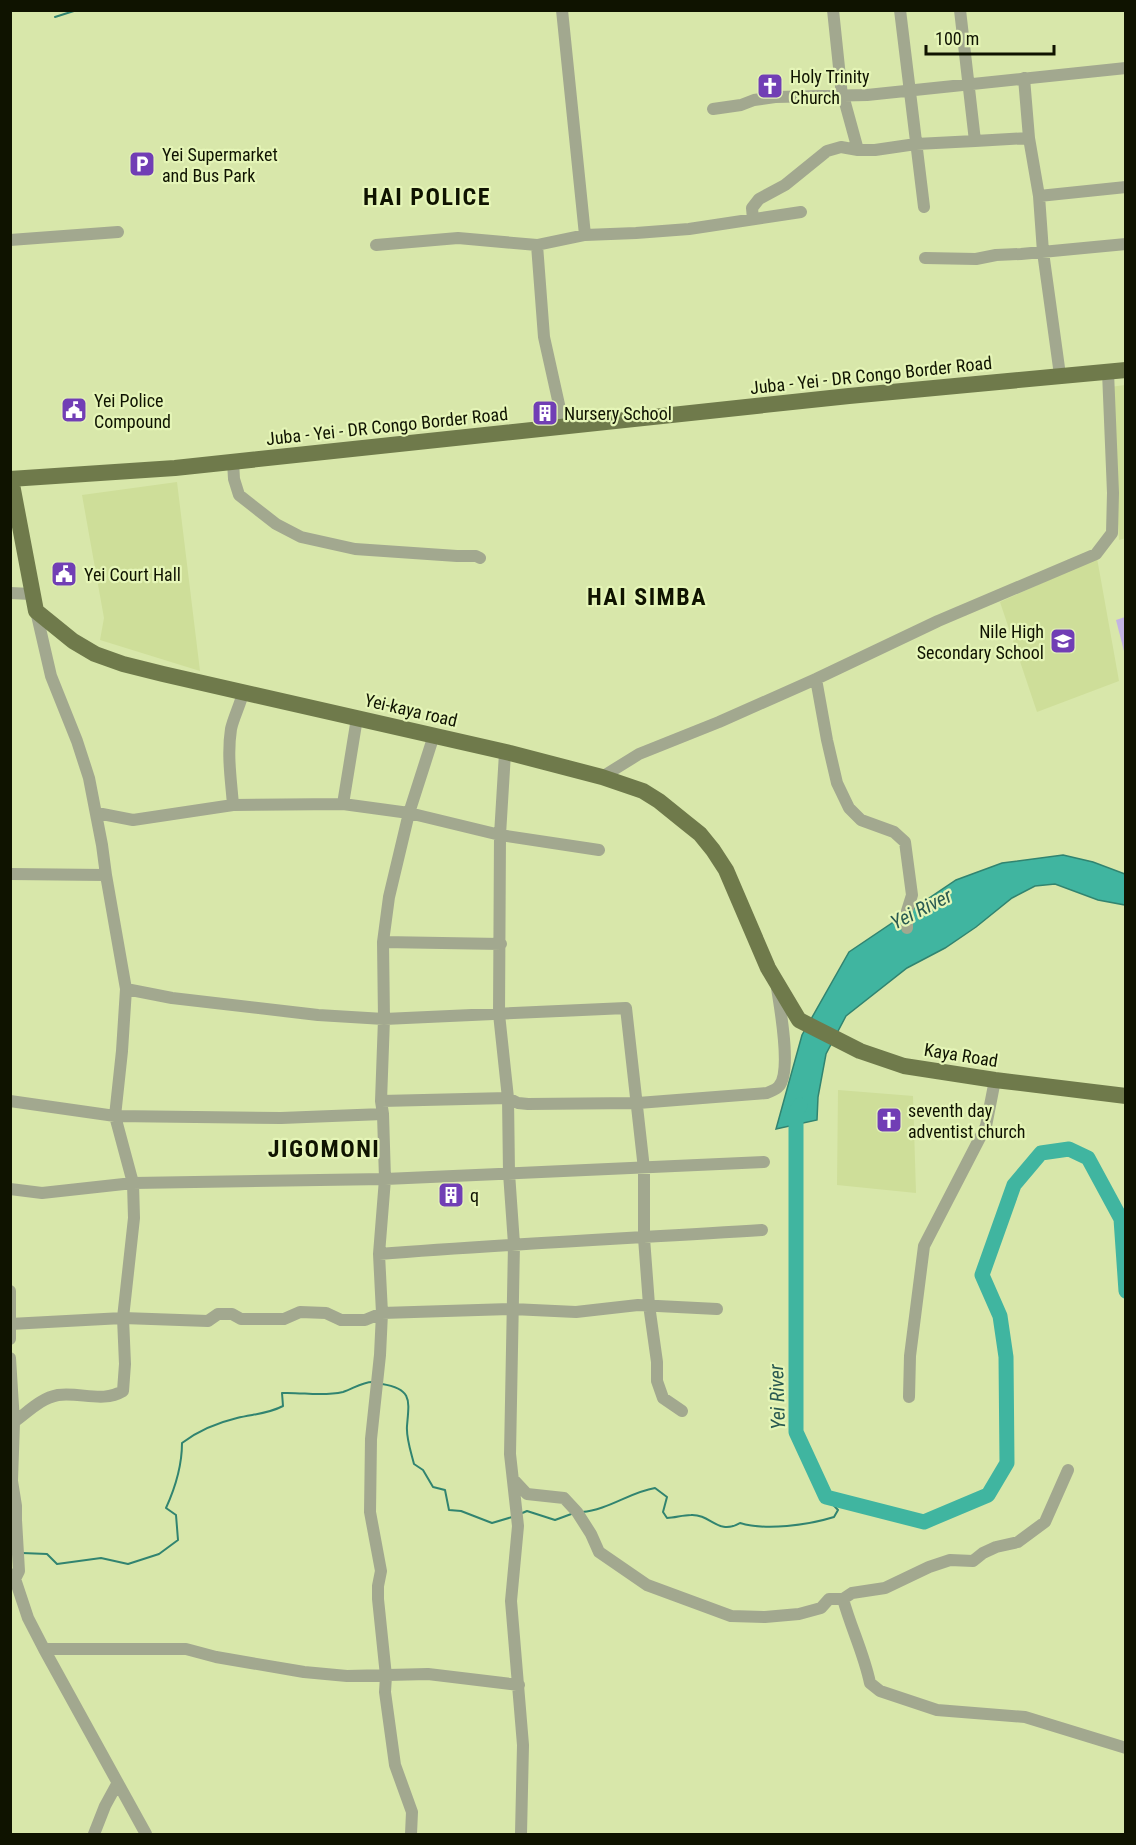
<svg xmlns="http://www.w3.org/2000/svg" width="1136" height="1845" viewBox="0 0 1136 1845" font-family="'Roboto Condensed',sans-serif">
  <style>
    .built { fill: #cede99 }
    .green { fill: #c3b4e3 }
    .water { fill: #40b5a0; stroke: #318470; stroke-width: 1.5 }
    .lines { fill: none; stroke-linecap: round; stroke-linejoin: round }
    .stream { stroke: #318470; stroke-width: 2 }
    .river { stroke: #40b5a0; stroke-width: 15 }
    .minor { stroke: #a2a88f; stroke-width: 12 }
    .major { stroke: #6f7a4b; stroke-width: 16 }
    .labels { text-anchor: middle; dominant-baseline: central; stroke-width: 4.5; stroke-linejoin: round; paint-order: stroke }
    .poi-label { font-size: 18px; fill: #0f1300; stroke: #e5f5b7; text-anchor: start }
    .street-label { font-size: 18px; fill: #0f1300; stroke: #e5f5b7 }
    .water-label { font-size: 20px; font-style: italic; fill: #2a5a51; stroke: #e5f5b7 }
    .district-label { font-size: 24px; font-weight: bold; letter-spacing: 1.5px; fill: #0f1300; stroke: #e5f5b7 }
  </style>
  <rect width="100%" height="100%" fill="#d8e7aa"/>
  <!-- built -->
  <path class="built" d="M 1125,385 L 1126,538 L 1119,540 L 1110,387 Z
    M 177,482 L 200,671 L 100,640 L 104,618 L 82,495 Z
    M 1097,558 L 1119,681 L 1037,712 L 1000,602 Z
    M 838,1090 L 913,1096 L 916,1193 L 837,1185 Z"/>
  <!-- green -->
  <path class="green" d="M 1125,617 L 1126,617 L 1125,655 L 1116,620 Z"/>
  <!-- water -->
  <path class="water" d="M 1063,855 L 1093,862 L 1125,874 L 1125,905 L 1098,900 L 1055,884 L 1035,886 L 1012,898 L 976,927 L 945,948 L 907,968 L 846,1016 L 826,1054 L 818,1097 L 817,1120 L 776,1129 L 802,1035 L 849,952 L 956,880 L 1002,863 Z"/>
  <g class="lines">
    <!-- stream -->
    <path class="stream" d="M 55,17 L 77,10
      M 382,1384 C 413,1389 409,1401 407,1426 C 406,1438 411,1452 414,1464 L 423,1470 L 433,1487 L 445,1490 L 449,1510 L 461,1511 L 492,1523 L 512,1517
      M 582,1512 C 608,1510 630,1492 655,1488 L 667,1497 L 663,1512 L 667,1518 C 675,1518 682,1515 691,1515 C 711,1514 718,1536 740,1523 C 766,1531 808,1525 834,1517 L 838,1510 L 826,1497
      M 520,1514 L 527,1511 L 555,1520 L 574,1513
      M 22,1553 L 47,1554 L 57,1564 L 101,1558 L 128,1564 L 159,1554 L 178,1540 L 176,1515 L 166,1508 C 176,1486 182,1466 182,1443 C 199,1430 216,1423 237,1418 C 253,1414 268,1414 283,1406 L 282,1393 C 303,1392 321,1397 343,1392 C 353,1389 363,1381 374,1382"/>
    <!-- river -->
    <path class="river" d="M 800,1105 L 796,1112 L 796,1432 L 826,1497 L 924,1522 L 988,1495 L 1007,1463 L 1006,1357 L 1000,1316 L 982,1275 L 1014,1185 L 1041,1153 L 1069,1149 L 1088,1158 L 1121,1219 L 1126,1291"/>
    <!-- minor -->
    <path class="minor" d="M 562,10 L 585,235
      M 833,10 L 842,96 L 844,99 L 858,150
      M 900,10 L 924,207
      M 1024,78 L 1029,138 L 1039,196 L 1043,252 L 1060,375
      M 713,109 L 741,105 L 754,100 L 775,97 L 867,95 L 1126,68
      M 975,141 L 1029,138
      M 1039,196 L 1126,187
      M 753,219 L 752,208 L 759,199 L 785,185 L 827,151 L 841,147 L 858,150 L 875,150 L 916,144 L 975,141 L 960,10
      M 10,240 L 118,232
      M 376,245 L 458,238 L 537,245 L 585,235 L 636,233 L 689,229 L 801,212
      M 537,245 L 544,337 L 564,427
      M 925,258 L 976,259 L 996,255 L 1021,254 L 1126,244
      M 233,461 L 234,479 L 239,495 L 276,524 L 301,537 L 355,549 L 457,556 L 476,556 L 480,558
      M 10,593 L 32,594
      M 816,679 L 827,740 L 837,783 L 849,808 L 861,820 L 894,832 L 905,842 L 912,895 L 907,911 L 907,928
      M 505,753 L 500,835 L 499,1014 L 508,1098 L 509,1173 L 514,1244 L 510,1454 L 518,1526 L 511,1601 L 523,1745 L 521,1834
      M 602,777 L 639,754 L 719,722 L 816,679 L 938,621 L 1096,554 L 1112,533 L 1113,493 L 1108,372
      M 343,804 L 357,718
      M 233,805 C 231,779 227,755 231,729 C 233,719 240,705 243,693
      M 97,813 L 133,820 L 233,805 L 343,804 L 409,813 L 500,835 L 599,850
      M 10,874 L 106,875
      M 383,942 L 501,944
      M 126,989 L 172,998 L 318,1015 L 384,1019 L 626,1008 L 644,1169 L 644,1238 L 649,1305 L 657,1362 L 657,1381 L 663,1398 L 682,1411
      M 10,1101 L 115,1116 L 281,1118 L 383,1114
      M 381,1101 L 508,1098 L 518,1103 L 528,1104 L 638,1103 L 767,1093 C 771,1091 776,1090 779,1086 C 792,1071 780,1008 777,988
      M 10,1189 L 42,1193 L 133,1183 L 385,1179 L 764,1162
      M 379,1254 C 507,1244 634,1238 762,1230
      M 10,1291 L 10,1339
      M 10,1324 L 123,1318 L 208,1321 L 218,1314 L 232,1314 L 241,1319 L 284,1319 L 300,1312 L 326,1313 L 341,1320 L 365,1320 L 382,1313 L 512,1309 L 576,1312 L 638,1305 L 717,1309
      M 10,1358 L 14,1422 L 12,1481 L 16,1506 L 16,1520 L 10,1520
      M 909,1397 L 910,1356 L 924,1246 L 986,1126 L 995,1080
      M 14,1422 C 28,1412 41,1398 58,1395 C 81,1392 103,1403 123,1391 L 125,1364 L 123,1318 L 134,1218 L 133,1183 L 115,1116 L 122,1051 L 126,989 L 106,875 L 102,845 L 89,778 L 77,741 L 51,676 L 36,611
      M 513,1479 L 527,1494 L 564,1498 L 577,1512 L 591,1534 L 599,1552 L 647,1585 L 731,1616 L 765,1617 L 799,1614 L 821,1608 L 829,1599 L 843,1599 C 851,1628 864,1654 870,1683 L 880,1691 L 937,1710 L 1025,1717 L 1126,1748
      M 10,1574 L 15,1579 L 28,1618 L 44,1649 L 146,1834
      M 15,1579 L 19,1571 L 16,1520
      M 843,1599 L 852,1593 L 885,1588 L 929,1567 L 950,1560 L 973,1561 L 983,1553 L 996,1547 L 1018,1542 L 1045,1522 L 1068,1470
      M 44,1649 L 186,1649 L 216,1657 L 304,1672 L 347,1676 L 428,1674 L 519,1685
      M 94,1834 L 105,1806 L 117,1784
      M 411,1834 L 412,1812 L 395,1765 L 385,1692 L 386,1676 L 378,1599 L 378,1586 L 381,1571 L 370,1512 L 371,1439 L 380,1355 L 382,1313 L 379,1254 L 385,1179 L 383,1114 L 381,1101 L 384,1019 L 383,942 L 389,897 L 409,813 L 434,735"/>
    <!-- major -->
    <path class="major" d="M 10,479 L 175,468 L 849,396 L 1126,370
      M 11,479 L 36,611 L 73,641 L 95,654 L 123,664 L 163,674 L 510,753 L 602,777 L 643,791 L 659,801 L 685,822 L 700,834 L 713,850 L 726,870 L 768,968 L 799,1020 L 860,1051 L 904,1066 L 995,1080 L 1126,1096"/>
  </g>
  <!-- icons -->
  <defs>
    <g id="church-square" transform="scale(1.35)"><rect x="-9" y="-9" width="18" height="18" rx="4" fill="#713eb5" stroke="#e5f5b7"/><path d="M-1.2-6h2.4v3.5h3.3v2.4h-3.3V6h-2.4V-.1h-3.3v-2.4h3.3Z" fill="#fff"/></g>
    <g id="parking-square" transform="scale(1.35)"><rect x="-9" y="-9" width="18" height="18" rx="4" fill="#713eb5" stroke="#e5f5b7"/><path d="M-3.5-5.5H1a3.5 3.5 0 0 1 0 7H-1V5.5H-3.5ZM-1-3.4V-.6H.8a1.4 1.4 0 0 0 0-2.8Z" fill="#fff"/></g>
    <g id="civic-square" transform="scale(1.35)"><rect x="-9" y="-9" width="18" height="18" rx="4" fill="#713eb5" stroke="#e5f5b7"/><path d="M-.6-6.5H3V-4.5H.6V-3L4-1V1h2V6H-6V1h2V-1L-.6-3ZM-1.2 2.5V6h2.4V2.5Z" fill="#fff"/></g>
    <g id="building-square" transform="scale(1.35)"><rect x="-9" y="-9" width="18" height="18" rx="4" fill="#713eb5" stroke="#e5f5b7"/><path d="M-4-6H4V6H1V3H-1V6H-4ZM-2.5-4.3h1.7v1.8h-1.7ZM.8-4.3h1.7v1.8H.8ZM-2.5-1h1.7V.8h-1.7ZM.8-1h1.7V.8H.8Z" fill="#fff"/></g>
    <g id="school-square" transform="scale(1.35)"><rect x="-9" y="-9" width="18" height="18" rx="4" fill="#713eb5" stroke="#e5f5b7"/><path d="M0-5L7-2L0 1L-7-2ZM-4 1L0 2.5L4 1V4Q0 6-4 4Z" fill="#fff"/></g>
  </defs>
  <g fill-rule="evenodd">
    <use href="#church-square" x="770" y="86"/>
    <use href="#parking-square" x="142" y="164"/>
    <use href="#civic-square" x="74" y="410"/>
    <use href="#building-square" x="545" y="413"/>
    <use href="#civic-square" x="64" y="574"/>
    <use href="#school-square" x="1063" y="641"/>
    <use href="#church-square" x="889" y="1120"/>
    <use href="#building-square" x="451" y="1195"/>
  </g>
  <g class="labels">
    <!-- poi labels -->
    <g class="poi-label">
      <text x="790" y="76">Holy Trinity<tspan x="790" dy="21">Church</tspan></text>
      <text x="162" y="154">Yei Supermarket<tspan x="162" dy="21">and Bus Park</tspan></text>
      <text x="94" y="400">Yei Police<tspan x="94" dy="21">Compound</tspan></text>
      <text x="564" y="413">Nursery School</text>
      <text x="84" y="574">Yei Court Hall</text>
      <text x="1044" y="631" text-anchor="end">Nile High<tspan x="1044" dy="21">Secondary School</tspan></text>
      <text x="908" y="1110">seventh day<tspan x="908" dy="21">adventist church</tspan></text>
      <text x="470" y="1195">q</text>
    </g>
    <!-- street labels -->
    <g class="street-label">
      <text transform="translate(871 375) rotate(-6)">Juba - Yei - DR Congo Border Road</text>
      <text transform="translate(387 426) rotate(-6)">Juba - Yei - DR Congo Border Road</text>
      <text transform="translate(411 710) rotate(13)">Yei-kaya road</text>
      <text transform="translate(961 1055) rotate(9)">Kaya Road</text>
    </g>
    <!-- water labels -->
    <g class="water-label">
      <text transform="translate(921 909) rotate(-27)">Yei River</text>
      <text transform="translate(777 1397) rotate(-92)">Yei River</text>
    </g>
    <!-- district labels -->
    <g class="district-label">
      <text x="427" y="197">HAI POLICE</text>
      <text x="647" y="597">HAI SIMBA</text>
      <text x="324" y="1149">JIGOMONI</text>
    </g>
  </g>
  <!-- border -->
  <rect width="1136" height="1845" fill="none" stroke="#0f1300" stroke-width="24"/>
  <!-- scale -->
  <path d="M926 45v9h128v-9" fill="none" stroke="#0f1300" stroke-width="3"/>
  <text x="935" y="45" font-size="18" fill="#0f1300" stroke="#e5f5b7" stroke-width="4.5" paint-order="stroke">100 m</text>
</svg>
